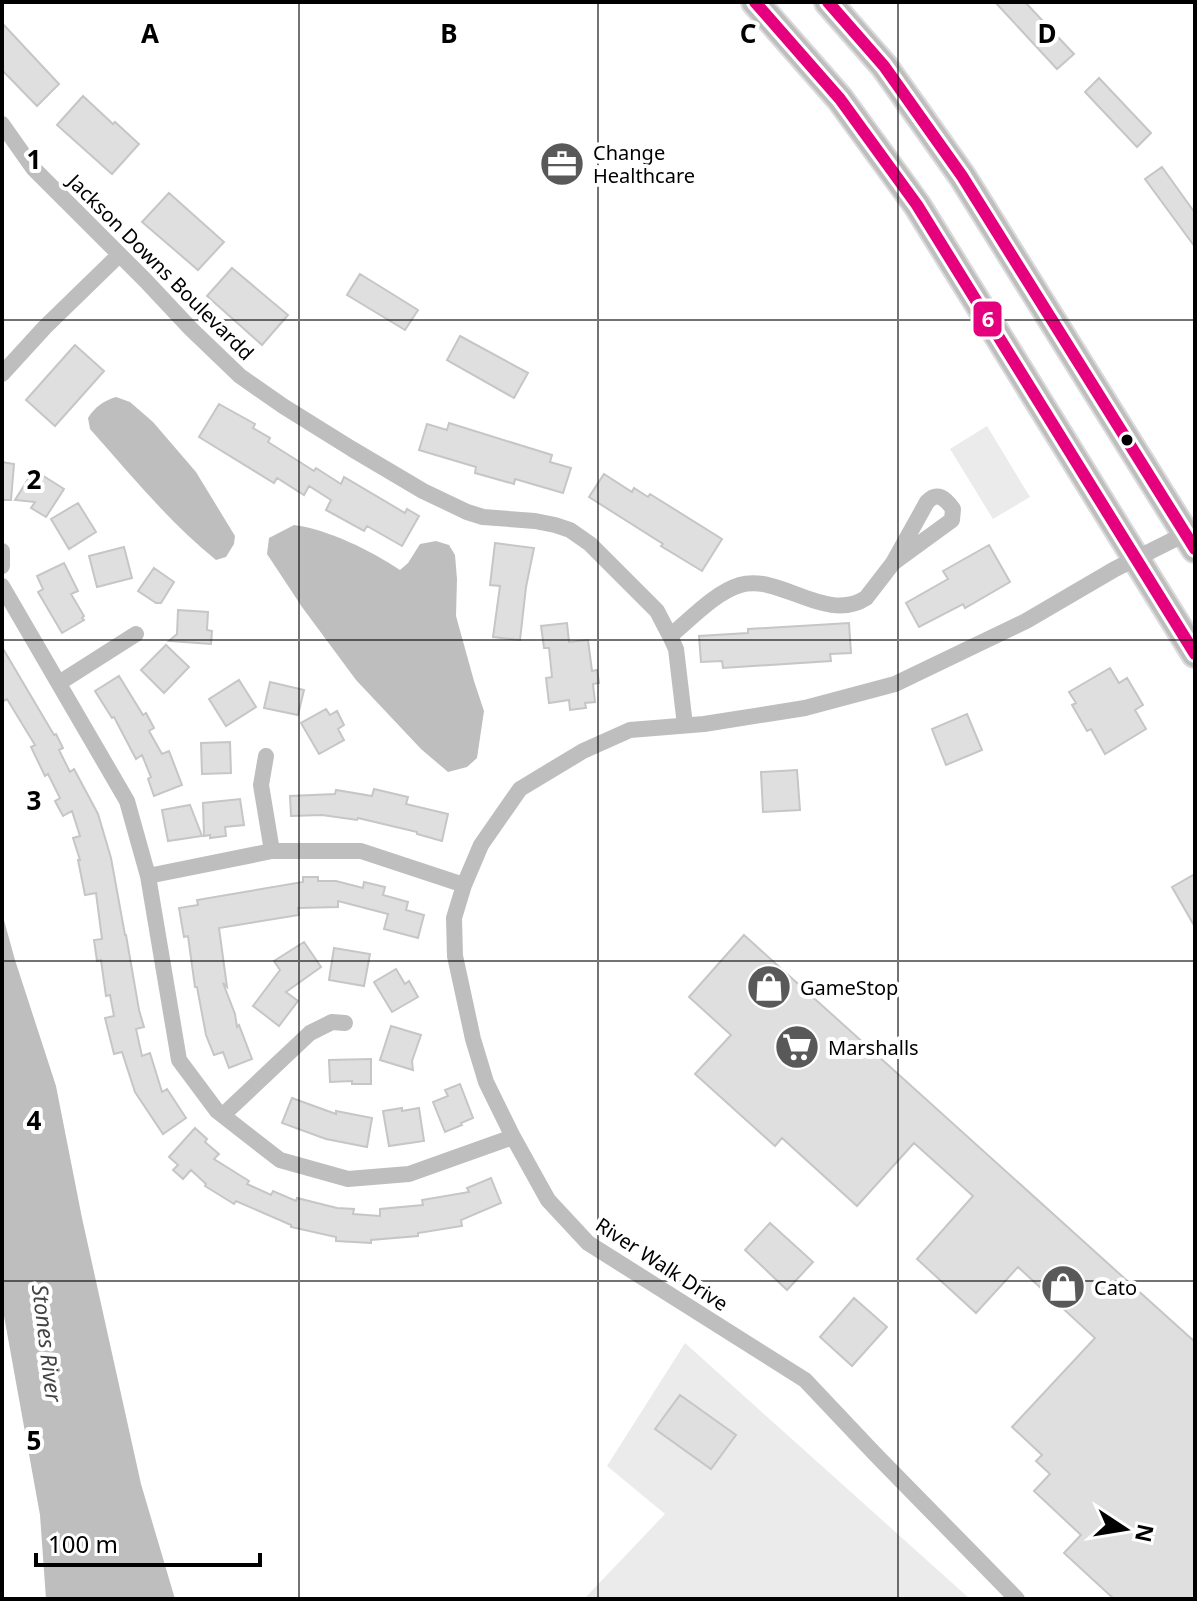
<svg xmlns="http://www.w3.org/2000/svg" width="1197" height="1601" viewBox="0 0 1197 1601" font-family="'Noto Sans',sans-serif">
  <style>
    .green { fill: #ebebeb }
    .water { fill: #bebebe }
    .building { fill: #dfdfdf; stroke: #c6c6c6; stroke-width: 2 }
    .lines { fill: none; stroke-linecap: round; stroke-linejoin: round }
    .primary-casing { stroke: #dbdbdb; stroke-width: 30 }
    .street { stroke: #bebebe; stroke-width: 16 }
    .primary { stroke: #bebebe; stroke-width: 26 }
    .bus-1-casing { stroke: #fff; stroke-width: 18 }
    .bus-1 { stroke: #e5007d; stroke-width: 12 }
    .grid { fill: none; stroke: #000; stroke-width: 2; stroke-opacity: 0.55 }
    .bus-dot { fill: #000; stroke: #fff; stroke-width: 3 }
    .labels { text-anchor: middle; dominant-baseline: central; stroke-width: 8; stroke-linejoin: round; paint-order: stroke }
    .poi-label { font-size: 20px; fill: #000; stroke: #fff; text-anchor: start }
    .street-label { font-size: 20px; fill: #000; stroke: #fff }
    .water-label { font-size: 22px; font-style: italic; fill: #434343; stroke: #fff }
    .grid-label { font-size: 26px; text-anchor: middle; font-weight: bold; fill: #000; stroke: #fff; stroke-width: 8; stroke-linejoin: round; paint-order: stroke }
    .line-badge { stroke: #fff; stroke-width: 3 }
    .badge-label { font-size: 22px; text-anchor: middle; font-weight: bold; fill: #fff }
  </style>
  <rect width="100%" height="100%" fill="#fff"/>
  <!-- green -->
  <path class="green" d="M 987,426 L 1030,497 L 993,519 L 950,449 Z
    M 685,1343 L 970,1599 L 584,1599 L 665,1514 L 607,1466 Z"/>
  <!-- water -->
  <path class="water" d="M 116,397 L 130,402 L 153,422 L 196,472 L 235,536 L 234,544 L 226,557 L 216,560 C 169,522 130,474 90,429 L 88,418 C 95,407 103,401 116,397 Z
    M 294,525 C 327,529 372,551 400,570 L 408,563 L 420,544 L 436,541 L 449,545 L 455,555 L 457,579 L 456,616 L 474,681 L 484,711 L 477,758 L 467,767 L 448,772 L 421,749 L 356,680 L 302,607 L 267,554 L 269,538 Z
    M 2,913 L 15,960 L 56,1086 L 82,1218 L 141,1484 L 175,1599 L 46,1599 L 40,1515 L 2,1305 Z"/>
  <!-- building -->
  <path class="building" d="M 995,2 L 1025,2 L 1074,54 L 1057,69 Z
    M 2,23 L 59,84 L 37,106 L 2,70 Z
    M 1099,78 L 1151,133 L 1137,147 L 1085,92 Z
    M 83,96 L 113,124 L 115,122 L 139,144 L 112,174 L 57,125 Z
    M 1162,167 L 1195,213 L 1195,247 L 1145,179 Z
    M 169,193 L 224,242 L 198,270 L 142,222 Z
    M 232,268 L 288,315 L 262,345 L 207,296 Z
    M 360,274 L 418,310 L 405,330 L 347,295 Z
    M 460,336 L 528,373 L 514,398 L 447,360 Z
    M 75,345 L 104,371 L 55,426 L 26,400 Z
    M 219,404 L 255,424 L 253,428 L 270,438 L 268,442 L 314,471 L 316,468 L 341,484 L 344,477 L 405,513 L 407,509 L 419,516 L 402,546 L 367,526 L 364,531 L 326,510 L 331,500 L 309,486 L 304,495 L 277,478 L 274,483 L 199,437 Z
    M 449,423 L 552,455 L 550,462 L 571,468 L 563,493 L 515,479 L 514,484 L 475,473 L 476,467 L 419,450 L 427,424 L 447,430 Z
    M 2,462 L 14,464 L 11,500 L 2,500 Z
    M 34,470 L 64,489 L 46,517 L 31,508 L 35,502 L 15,500 Z
    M 604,474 L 632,492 L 634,488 L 648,497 L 650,494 L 722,539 L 702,571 L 661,546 L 663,544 L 589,497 Z
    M 78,503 L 96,532 L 69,549 L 51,519 Z
    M 495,543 L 534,548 L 526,587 L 520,640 L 493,637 L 500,586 L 490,585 Z
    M 989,545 L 1010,582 L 965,608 L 963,604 L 919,627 L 906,603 L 948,579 L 943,571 Z
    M 124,547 L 132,578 L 97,587 L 89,556 Z
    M 64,563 L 78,591 L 71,594 L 84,616 L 82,618 L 84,620 L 62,633 L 38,592 L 43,589 L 37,576 Z
    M 154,568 L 174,582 L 161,603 L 156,603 L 138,591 Z
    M 178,610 L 208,612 L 207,630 L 212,631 L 211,644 L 169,641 L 177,634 Z
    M 567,623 L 569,642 L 588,640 L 592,671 L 597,670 L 599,683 L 593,684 L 595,702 L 585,703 L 586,708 L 570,710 L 569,700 L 549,703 L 546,678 L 552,677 L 549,648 L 544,648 L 541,626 Z
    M 849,623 L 851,653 L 830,654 L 831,661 L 723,668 L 722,661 L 701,662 L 699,636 L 748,633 L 748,629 Z
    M 166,645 L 189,667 L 164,693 L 141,670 Z
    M 2,647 L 54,735 L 56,734 L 63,748 L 59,750 L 70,772 L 74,769 L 98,814 L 111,858 L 125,935 L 126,935 L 139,1010 L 144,1027 L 136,1029 L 142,1056 L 150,1053 L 162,1092 L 167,1089 L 186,1118 L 163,1134 L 135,1092 L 122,1052 L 114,1054 L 105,1018 L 114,1016 L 110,995 L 106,996 L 101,960 L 97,961 L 94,940 L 102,939 L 96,893 L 85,895 L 78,860 L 80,860 L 73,838 L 80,836 L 72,811 L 63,816 L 55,801 L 60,798 L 48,774 L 45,776 L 31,747 L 35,745 L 7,699 L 2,702 Z
    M 1110,668 L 1119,683 L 1127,678 L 1143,705 L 1135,710 L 1146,729 L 1105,754 L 1091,729 L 1087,731 L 1072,705 L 1076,703 L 1069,692 Z
    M 119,676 L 143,715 L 146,713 L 154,728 L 149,731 L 162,754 L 169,751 L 182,785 L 154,796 L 148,779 L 151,777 L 142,755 L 136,759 L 114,717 L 112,718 L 95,691 Z
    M 239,680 L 256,707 L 226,726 L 209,699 Z
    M 270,682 L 304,690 L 298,715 L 264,708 Z
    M 326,709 L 330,715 L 337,711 L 344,725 L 338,729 L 344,740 L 319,754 L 301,723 Z
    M 967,714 L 982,750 L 946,765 L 932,729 Z
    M 230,742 L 231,773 L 202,774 L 201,743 Z
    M 797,770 L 800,810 L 763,812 L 761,772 Z
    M 374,789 L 408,797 L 406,804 L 448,814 L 442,841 L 417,834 L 417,832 L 358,818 L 357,820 L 322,815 L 291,816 L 290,796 L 335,794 L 336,790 L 372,796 Z
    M 240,799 L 244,825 L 225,827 L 226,836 L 210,838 L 210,835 L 204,836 L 203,803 Z
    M 190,805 L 202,836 L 168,841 L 162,810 Z
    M 1195,874 L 1195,927 L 1172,887 Z
    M 303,877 L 318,877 L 318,881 L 336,881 L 363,888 L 364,882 L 385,887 L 383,895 L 408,902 L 406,910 L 424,915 L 418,938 L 384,929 L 388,914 L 338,901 L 338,907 L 298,908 L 299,915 L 219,928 L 227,987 L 223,983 L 235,1014 L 237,1027 L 239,1025 L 252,1059 L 229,1068 L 223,1052 L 214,1055 L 206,1035 L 197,987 L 195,987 L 188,936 L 184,937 L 179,908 L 198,905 L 197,900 L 303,882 Z
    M 744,935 L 1195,1342 L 1195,1599 L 1114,1599 L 1064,1553 L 1081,1535 L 1034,1491 L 1050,1474 L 1036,1461 L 1042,1455 L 1012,1427 L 1095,1338 L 1018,1267 L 976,1313 L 917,1259 L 973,1196 L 914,1143 L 857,1206 L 782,1138 L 775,1146 L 695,1074 L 731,1035 L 689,997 Z
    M 304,942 L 321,967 L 286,992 L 298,1001 L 279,1026 L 253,1006 L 280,970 L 274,961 Z
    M 334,948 L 370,954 L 364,986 L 329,980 Z
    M 396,969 L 405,984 L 409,981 L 418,997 L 392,1012 L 374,982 Z
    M 391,1026 L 421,1035 L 412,1061 L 413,1070 L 380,1060 Z
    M 371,1059 L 371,1084 L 352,1084 L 352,1081 L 330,1082 L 329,1060 Z
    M 460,1084 L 473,1118 L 461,1123 L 462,1125 L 445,1132 L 433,1102 L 448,1096 L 445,1090 Z
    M 292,1098 L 336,1114 L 336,1111 L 372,1118 L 367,1147 L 326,1139 L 282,1123 Z
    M 402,1108 L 402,1111 L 419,1108 L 424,1141 L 389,1146 L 383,1111 Z
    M 195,1128 L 207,1139 L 205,1142 L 219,1154 L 214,1159 L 249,1181 L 247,1184 L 271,1195 L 273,1191 L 296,1201 L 297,1198 L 337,1208 L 354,1209 L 353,1214 L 380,1216 L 380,1209 L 423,1205 L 422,1200 L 469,1192 L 467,1188 L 491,1178 L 501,1203 L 461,1220 L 462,1226 L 418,1233 L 418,1236 L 371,1240 L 371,1243 L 336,1241 L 336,1237 L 291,1227 L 291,1225 L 236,1201 L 234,1204 L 205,1186 L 206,1184 L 191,1170 L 183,1179 L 173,1170 L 178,1165 L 169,1157 Z
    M 770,1223 L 813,1262 L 787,1290 L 745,1250 Z
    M 854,1298 L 887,1327 L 852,1366 L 820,1337 Z
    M 680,1395 L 736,1435 L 711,1469 L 655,1429 Z"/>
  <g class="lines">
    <!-- primary casing -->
    <g class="primary-casing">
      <path id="primary" d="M 755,2 L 840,99 L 917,205 L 1195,654
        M 828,2 L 884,66 L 962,176 L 1195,549"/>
    </g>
    <!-- street -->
    <path class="street" d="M 2,124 L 33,168 L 145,280 L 191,329 L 240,376 L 283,406 L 352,449 L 423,491 L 467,512 L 483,517 L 535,521 L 555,525 L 570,530 L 590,544 L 657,611 L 670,636 L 676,649 L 685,725
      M 2,374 L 45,327 L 119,255
      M 2,566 L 2,551
      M 2,586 L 127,801 L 148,876 L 179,1060 L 217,1111 L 280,1160 L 348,1179 L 409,1174 L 513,1137
      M 670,636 C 691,619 714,593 740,585 C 779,573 826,624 866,598 L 893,563 L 952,520 L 953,509 C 945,498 937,491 927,502 L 893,563
      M 59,683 L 136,634
      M 266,756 L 261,785 L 272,851
      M 148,876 L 272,851 L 361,851 L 464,885
      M 223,1115 L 310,1033 L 332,1022 L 345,1023
      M 1017,1599 L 875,1454 L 805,1380 L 588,1243 L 548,1200 L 513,1137 L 486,1082 L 473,1039 L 455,956 L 454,918 L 464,885 L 481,845 L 520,789 L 583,751 L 630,730 L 704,724 L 805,708 L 895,684 L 1026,621 L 1115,569 L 1193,530"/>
    <!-- primary -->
    <use href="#primary" class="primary"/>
    <!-- bus-1 casing -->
    <g class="bus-1-casing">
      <path id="bus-1" d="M 755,2 L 840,99 L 917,205 L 1195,654
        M 828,2 L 884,66 L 962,176 L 1195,549"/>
    </g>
    <!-- bus-1 -->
    <use href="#bus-1" class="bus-1"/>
  </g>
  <!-- grid -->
  <path class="grid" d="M 299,2 L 299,1599M 598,2 L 598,1599M 898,2 L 898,1599M 2,320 L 1195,320M 2,640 L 1195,640M 2,961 L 1195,961M 2,1281 L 1195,1281"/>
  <!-- icons -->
  <defs>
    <g id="office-disc" transform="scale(2.3)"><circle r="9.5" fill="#595959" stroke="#fff"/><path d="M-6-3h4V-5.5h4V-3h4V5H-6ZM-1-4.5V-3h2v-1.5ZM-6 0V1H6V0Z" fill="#fff"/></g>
    <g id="shop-disc" transform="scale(2.3)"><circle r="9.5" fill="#595959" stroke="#fff"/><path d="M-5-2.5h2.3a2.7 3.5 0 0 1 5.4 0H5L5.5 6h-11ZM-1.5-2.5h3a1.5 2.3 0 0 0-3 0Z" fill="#fff"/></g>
    <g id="supermarket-disc" transform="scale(2.3)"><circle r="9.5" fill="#595959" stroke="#fff"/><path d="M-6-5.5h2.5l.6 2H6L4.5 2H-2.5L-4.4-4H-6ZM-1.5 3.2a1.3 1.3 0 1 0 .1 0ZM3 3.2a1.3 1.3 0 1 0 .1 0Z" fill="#fff"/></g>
  </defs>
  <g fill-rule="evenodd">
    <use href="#office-disc" x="562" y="164"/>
    <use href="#shop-disc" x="769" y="987"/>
    <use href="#supermarket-disc" x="797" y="1047"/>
    <use href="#shop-disc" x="1063" y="1287"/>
  </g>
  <!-- markers -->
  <circle class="bus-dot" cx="1127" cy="440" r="7"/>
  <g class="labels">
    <!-- poi labels -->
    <g class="poi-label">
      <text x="593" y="152">Change<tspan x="593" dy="23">Healthcare</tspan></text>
      <text x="800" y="987">GameStop</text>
      <text x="828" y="1047">Marshalls</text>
      <text x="1094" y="1287">Cato</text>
    </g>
    <!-- street labels -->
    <g class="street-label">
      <text transform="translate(161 267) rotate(45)">Jackson Downs Boulevardd</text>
      <text transform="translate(662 1264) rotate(33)">River Walk Drive</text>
    </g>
    <!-- water labels -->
    <g class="water-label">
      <text transform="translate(48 1343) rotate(83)">Stones River</text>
    </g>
  </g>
  <g class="grid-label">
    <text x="150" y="43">A</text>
    <text x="449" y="43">B</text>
    <text x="748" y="43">C</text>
    <text x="1047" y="43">D</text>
    <text x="34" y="169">1</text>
    <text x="34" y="489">2</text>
    <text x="34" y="810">3</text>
    <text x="34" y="1130">4</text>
    <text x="34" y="1450">5</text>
  </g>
  <rect class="line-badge" x="972" y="300" width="31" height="38" rx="8" fill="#e5007d"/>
  <g class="badge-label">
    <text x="988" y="327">6</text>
  </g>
  <!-- border -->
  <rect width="1197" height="1601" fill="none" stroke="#000000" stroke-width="8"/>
  <!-- north arrow -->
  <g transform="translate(1125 1529) rotate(102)" stroke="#ffffff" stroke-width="6" paint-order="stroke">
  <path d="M0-6L14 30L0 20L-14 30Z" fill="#000000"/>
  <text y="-12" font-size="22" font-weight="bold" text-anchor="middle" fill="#000000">N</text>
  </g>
  <!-- scale -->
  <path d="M36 1553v12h224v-12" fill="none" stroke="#000000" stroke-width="4"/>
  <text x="48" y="1553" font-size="24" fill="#000000" stroke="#ffffff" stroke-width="6" paint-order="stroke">100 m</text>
</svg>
